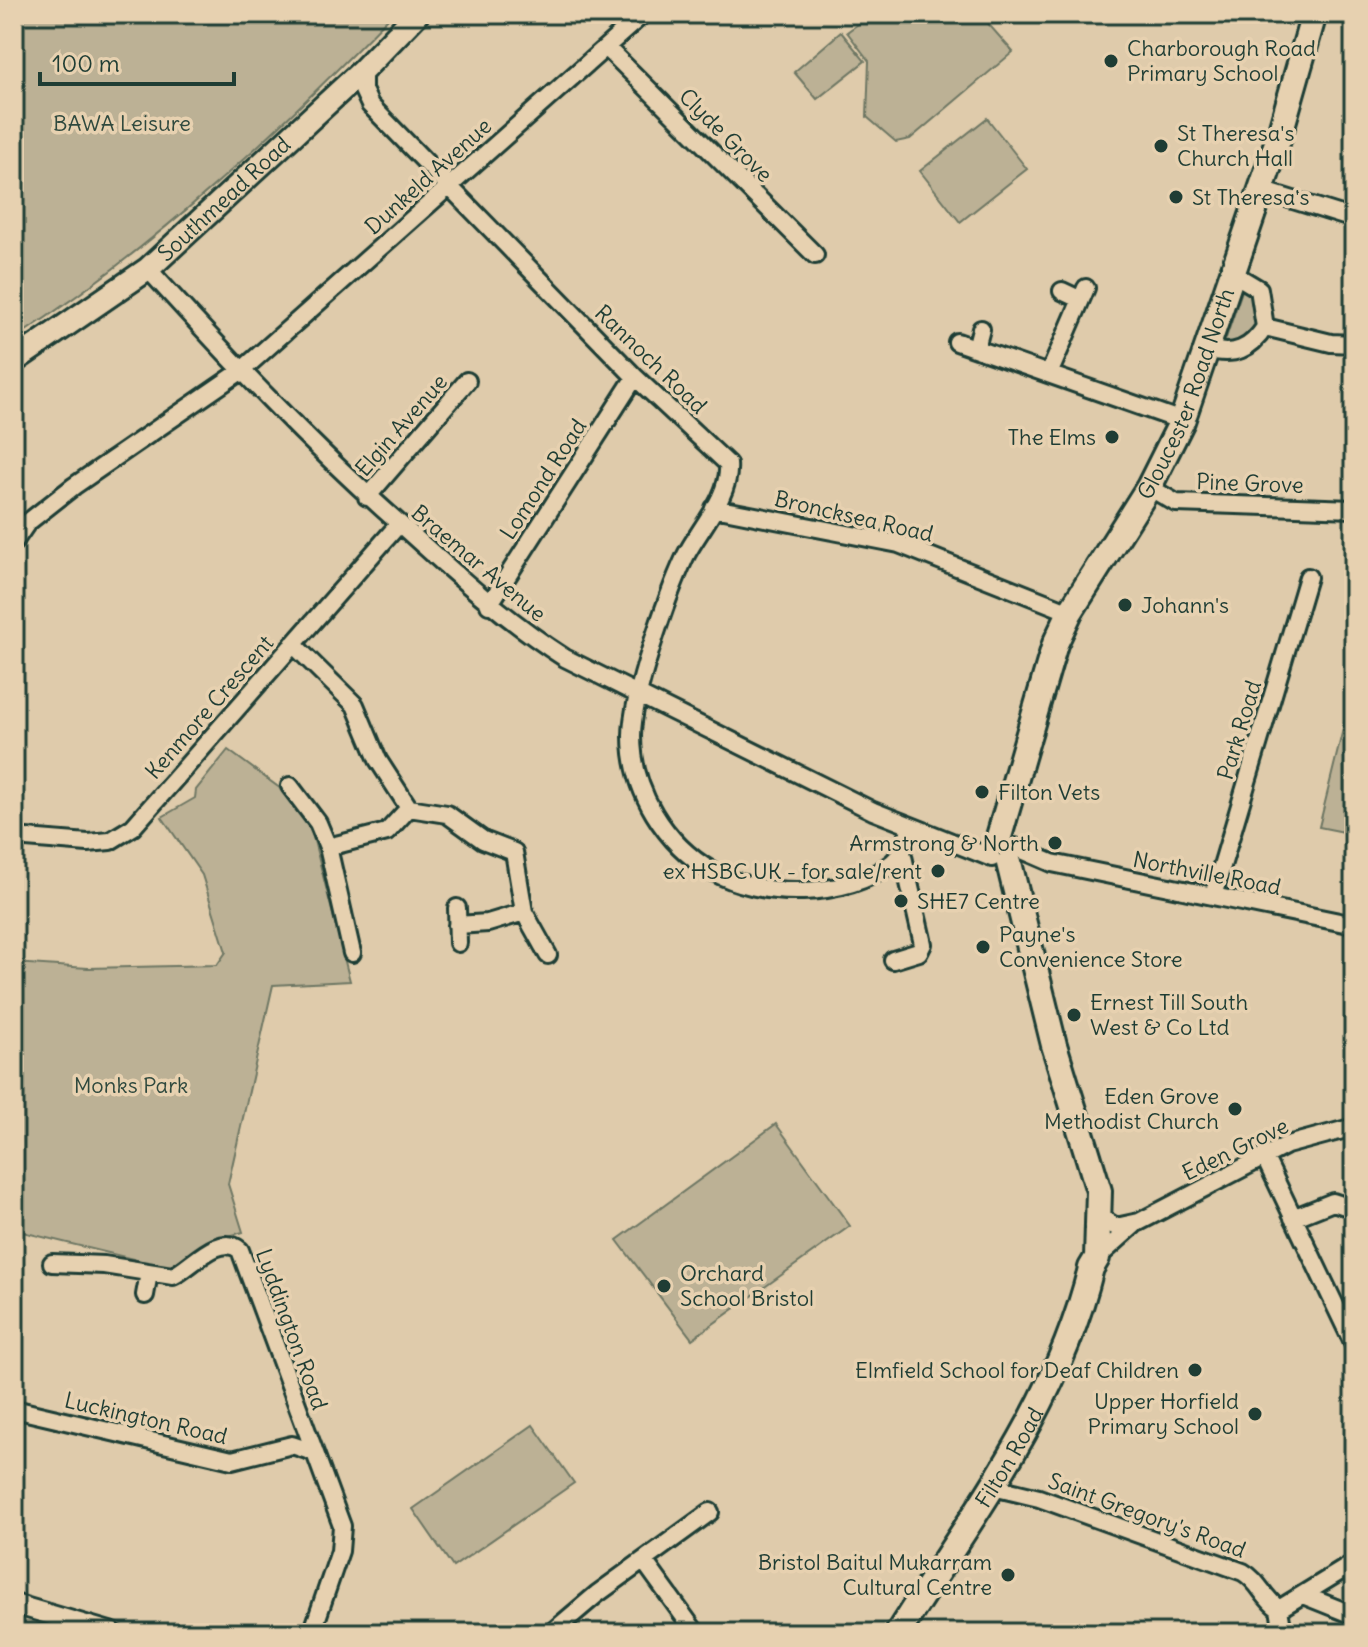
<svg xmlns="http://www.w3.org/2000/svg" width="1368" height="1647" viewBox="0 0 1368 1647" font-family="Delius,sans-serif">
  <style>
    .green { fill: #bcb195; stroke: #6e7764; stroke-width: 2 }
    .lines { fill: none; stroke-linecap: round; stroke-linejoin: round }
    .minor-casing { stroke: #1f3d34; stroke-width: 22 }
    .tertiary-casing { stroke: #1f3d34; stroke-width: 24 }
    .secondary-casing { stroke: #1f3d34; stroke-width: 28 }
    .primary-casing { stroke: #1f3d34; stroke-width: 30 }
    .minor { stroke: #e7d1b0; stroke-width: 16 }
    .tertiary { stroke: #e7d1b0; stroke-width: 18 }
    .secondary { stroke: #e7d1b0; stroke-width: 22 }
    .primary { stroke: #e7d1b0; stroke-width: 24 }
    .poi-dot { fill: #1f3d34; stroke: #e7d1b0; stroke-width: 3 }
    .labels { text-anchor: middle; dominant-baseline: central; stroke-width: 7; stroke-linejoin: round; paint-order: stroke }
    .poi-label { font-size: 22px; fill: #1f3d34; stroke: #e7d1b0; text-anchor: start }
    .park-label { font-size: 22px; fill: #2f493e; stroke: #e7d1b0 }
    .street-label { font-size: 22px; fill: #1f3d34; stroke: #e7d1b0 }
  </style>
  <rect width="100%" height="100%" fill="#dfcbab"/>
  <filter id="ink" filterUnits="userSpaceOnUse"><feTurbulence type="fractalNoise" baseFrequency=".0125" numOctaves="2"/><feDisplacementMap in="SourceGraphic" scale="16" xChannelSelector="R" yChannelSelector="G"/><feConvolveMatrix kernelMatrix="1 2 1 2 8 2 1 2 1" color-interpolation-filters="sRGB"/></filter>
  <g filter="url(#ink)">
    <!-- green -->
    <path class="green" d="M 14,14 L 392,14 C 276,134 154,248 14,339 Z
      M 872,14 L 971,14 L 985,20 L 1013,52 L 910,139 L 896,142 L 867,117 L 869,61 L 847,32 Z
      M 841,32 L 865,61 L 817,99 L 794,72 Z
      M 987,118 L 1027,169 L 960,222 L 920,171 Z
      M 1244,285 L 1252,291 L 1259,323 L 1249,341 L 1223,347 Z
      M 1354,684 L 1354,834 L 1319,827 Z
      M 228,750 L 281,789 L 311,829 L 350,981 L 273,985 L 228,1184 L 243,1232 L 211,1241 L 170,1268 L 14,1230 L 14,963 L 88,968 L 217,965 L 226,952 L 202,875 L 162,817 L 195,798 L 196,790 Z
      M 776,1124 L 850,1226 L 692,1339 L 617,1240 Z
      M 533,1425 L 574,1483 L 453,1567 L 413,1509 Z"/>
    <g class="lines">
      <!-- minor casing -->
      <g class="minor-casing">
        <path id="minor" d="M 606,47 L 815,255
          M 363,70 L 363,90 L 370,105 L 635,377 L 728,464 C 731,496 698,530 685,557 C 667,596 632,695 632,736 C 632,791 665,844 712,871 C 760,899 847,899 892,863 C 903,854 907,840 911,826
          M 1261,190 L 1354,219
          M 148,269 C 229,358 310,445 400,524 C 453,572 504,619 565,658 L 873,811 L 992,858
          M 1062,291 L 1079,299
          M 1265,327 L 1331,343 L 1354,344
          M 957,342 L 1182,421
          M 976,348 L 981,329
          M 1207,349 C 1234,357 1251,349 1265,327 L 1259,289 L 1234,274
          M 1049,374 L 1086,288
          M 1149,487 L 1176,503 L 1354,509
          M 367,497 L 467,381
          M 714,508 L 899,544 L 1070,612
          M 14,542 L 27,523 L 74,486 L 241,371 L 643,14
          M 489,605 L 635,377
          M 293,644 L 355,705 L 378,760 L 409,808 L 447,814 L 483,840 L 514,852 L 524,912 L 548,955
          M 290,786 L 318,823 L 328,847 L 352,953
          M 14,837 L 88,843 L 110,841 L 133,827 L 399,524
          M 328,847 L 387,832 L 409,808
          M 1015,847 L 1052,863 L 1354,925
          M 1213,896 L 1308,577
          M 457,908 L 458,943
          M 457,925 L 488,923 L 524,912
          M 893,960 L 919,952 L 923,944 L 902,852
          M 1264,1156 L 1354,1345
          M 1100,1217 L 1116,1227 L 1139,1222 L 1287,1145 L 1354,1127
          M 1293,1218 L 1333,1202 L 1354,1209
          M 1097,1258 L 1134,1225
          M 52,1263 L 104,1265 L 173,1276 C 191,1268 219,1232 240,1250 L 342,1526 L 340,1551 L 312,1633
          M 145,1295 L 149,1273
          M 14,1409 L 232,1460 L 292,1445 L 313,1452
          M 993,1487 L 1039,1498 L 1243,1572 C 1259,1581 1263,1598 1279,1609
          M 644,1561 L 696,1633
          M 1303,1595 L 1353,1615
          M 1279,1609 L 1354,1563
          M 1279,1609 L 1283,1633
          M 551,1633 L 597,1594 L 710,1512"/>
      </g>
      <!-- tertiary casing -->
      <g class="tertiary-casing">
        <path id="tertiary" d="M 14,1604 L 113,1633"/>
      </g>
      <!-- secondary casing -->
      <g class="secondary-casing">
        <g id="secondary">
          <path id="s1" d="M 14,361 L 148,269 L 363,70 L 417,14"/>
        </g>
      </g>
      <!-- primary casing -->
      <g class="primary-casing">
        <g id="primary">
          <path id="s2" d="M 998,840 L 1055,644 L 1070,612 L 1149,487 L 1182,421 L 1279,137 L 1314,14"/>
          <path id="s3" d="M 898,1633 C 972,1515 1058,1405 1091,1268 L 1097,1258 L 1099,1191 L 1054,1045 L 1009,863"/>
        </g>
      </g>
      <!-- minor -->
      <use href="#minor" class="minor"/>
      <!-- tertiary -->
      <use href="#tertiary" class="tertiary"/>
      <!-- secondary -->
      <use href="#secondary" class="secondary"/>
      <!-- primary -->
      <use href="#primary" class="primary"/>
    </g>
  </g>
  <!-- markers -->
  <g class="poi-dot">
    <circle cx="1111" cy="61" r="8"/>
    <circle cx="1161" cy="146" r="8"/>
    <circle cx="1176" cy="197" r="8"/>
    <circle cx="1112" cy="437" r="8"/>
    <circle cx="1125" cy="605" r="8"/>
    <circle cx="982" cy="792" r="8"/>
    <circle cx="1055" cy="843" r="8"/>
    <circle cx="938" cy="871" r="8"/>
    <circle cx="901" cy="901" r="8"/>
    <circle cx="983" cy="947" r="8"/>
    <circle cx="1074" cy="1015" r="8"/>
    <circle cx="1235" cy="1109" r="8"/>
    <circle cx="664" cy="1286" r="8"/>
    <circle cx="1195" cy="1370" r="8"/>
    <circle cx="1255" cy="1414" r="8"/>
    <circle cx="1008" cy="1575" r="8"/>
  </g>
  <g class="labels">
    <!-- poi labels -->
    <g class="poi-label">
      <text x="1127" y="48">Charborough Road<tspan x="1127" dy="25">Primary School</tspan></text>
      <text x="1177" y="133">St Theresa's<tspan x="1177" dy="25">Church Hall</tspan></text>
      <text x="1192" y="197">St Theresa's</text>
      <text x="1096" y="437" text-anchor="end">The Elms</text>
      <text x="1141" y="605">Johann's</text>
      <text x="998" y="792">Filton Vets</text>
      <text x="1039" y="843" text-anchor="end">Armstrong &amp; North</text>
      <text x="922" y="871" text-anchor="end">ex HSBC UK - for sale/rent</text>
      <text x="917" y="901">SHE7 Centre</text>
      <text x="999" y="934">Payne's<tspan x="999" dy="25">Convenience Store</tspan></text>
      <text x="1090" y="1002">Ernest Till South<tspan x="1090" dy="25">West &amp; Co Ltd</tspan></text>
      <text x="1219" y="1096" text-anchor="end">Eden Grove<tspan x="1219" dy="25">Methodist Church</tspan></text>
      <text x="680" y="1273">Orchard<tspan x="680" dy="25">School Bristol</tspan></text>
      <text x="1179" y="1370" text-anchor="end">Elmfield School for Deaf Children</text>
      <text x="1239" y="1401" text-anchor="end">Upper Horfield<tspan x="1239" dy="25">Primary School</tspan></text>
      <text x="992" y="1562" text-anchor="end">Bristol Baitul Mukarram<tspan x="992" dy="25">Cultural Centre</tspan></text>
    </g>
    <!-- park labels -->
    <g class="park-label">
      <text x="122" y="123">BAWA Leisure</text>
      <text x="131" y="1085">Monks Park</text>
    </g>
    <!-- street labels -->
    <g class="street-label">
      <text transform="translate(726 135) rotate(45)">Clyde Grove</text>
      <text transform="translate(428 176) rotate(-42)">Dunkeld Avenue</text>
      <text stroke="none"><textPath href="#s1" startOffset="266">Southmead Road</textPath></text>
      <text transform="translate(651 359) rotate(44)">Rannoch Road</text>
      <text stroke="none"><textPath href="#s2" startOffset="488">Gloucester Road North</textPath></text>
      <text transform="translate(401 425) rotate(-49)">Elgin Avenue</text>
      <text transform="translate(543 479) rotate(-57)">Lomond Road</text>
      <text transform="translate(1250 483) rotate(2)">Pine Grove</text>
      <text transform="translate(854 516) rotate(13)">Broncksea Road</text>
      <text transform="translate(479 563) rotate(40)">Braemar Avenue</text>
      <text transform="translate(209 707) rotate(-49)">Kenmore Crescent</text>
      <text transform="translate(1239 730) rotate(-73)">Park Road</text>
      <text transform="translate(1207 873) rotate(11)">Northville Road</text>
      <text transform="translate(1235 1149) rotate(-26)">Eden Grove</text>
      <text transform="translate(292 1329) rotate(70)">Lyddington Road</text>
      <text transform="translate(146 1418) rotate(13)">Luckington Road</text>
      <text stroke="none"><textPath href="#s3" startOffset="208">Filton Road</textPath></text>
      <text transform="translate(1147 1515) rotate(20)">Saint Gregory's Road</text>
    </g>
  </g>
  <!-- margin -->
  <rect width="1368" height="1647" fill="none" stroke="#e7d1b0" stroke-width="48"/>
  <rect x="24" y="24" width="1320" height="1599" fill="none" stroke="#1f3d34" stroke-width="3" filter="url(#ink)"/>
  <!-- scale -->
  <path d="M40 72v12h194v-12" fill="none" stroke="#1f3d34" stroke-width="4"/>
  <text x="52" y="72" font-size="24" fill="#1f3d34" stroke="#e7d1b0" stroke-width="6" paint-order="stroke">100 m</text>
</svg>
